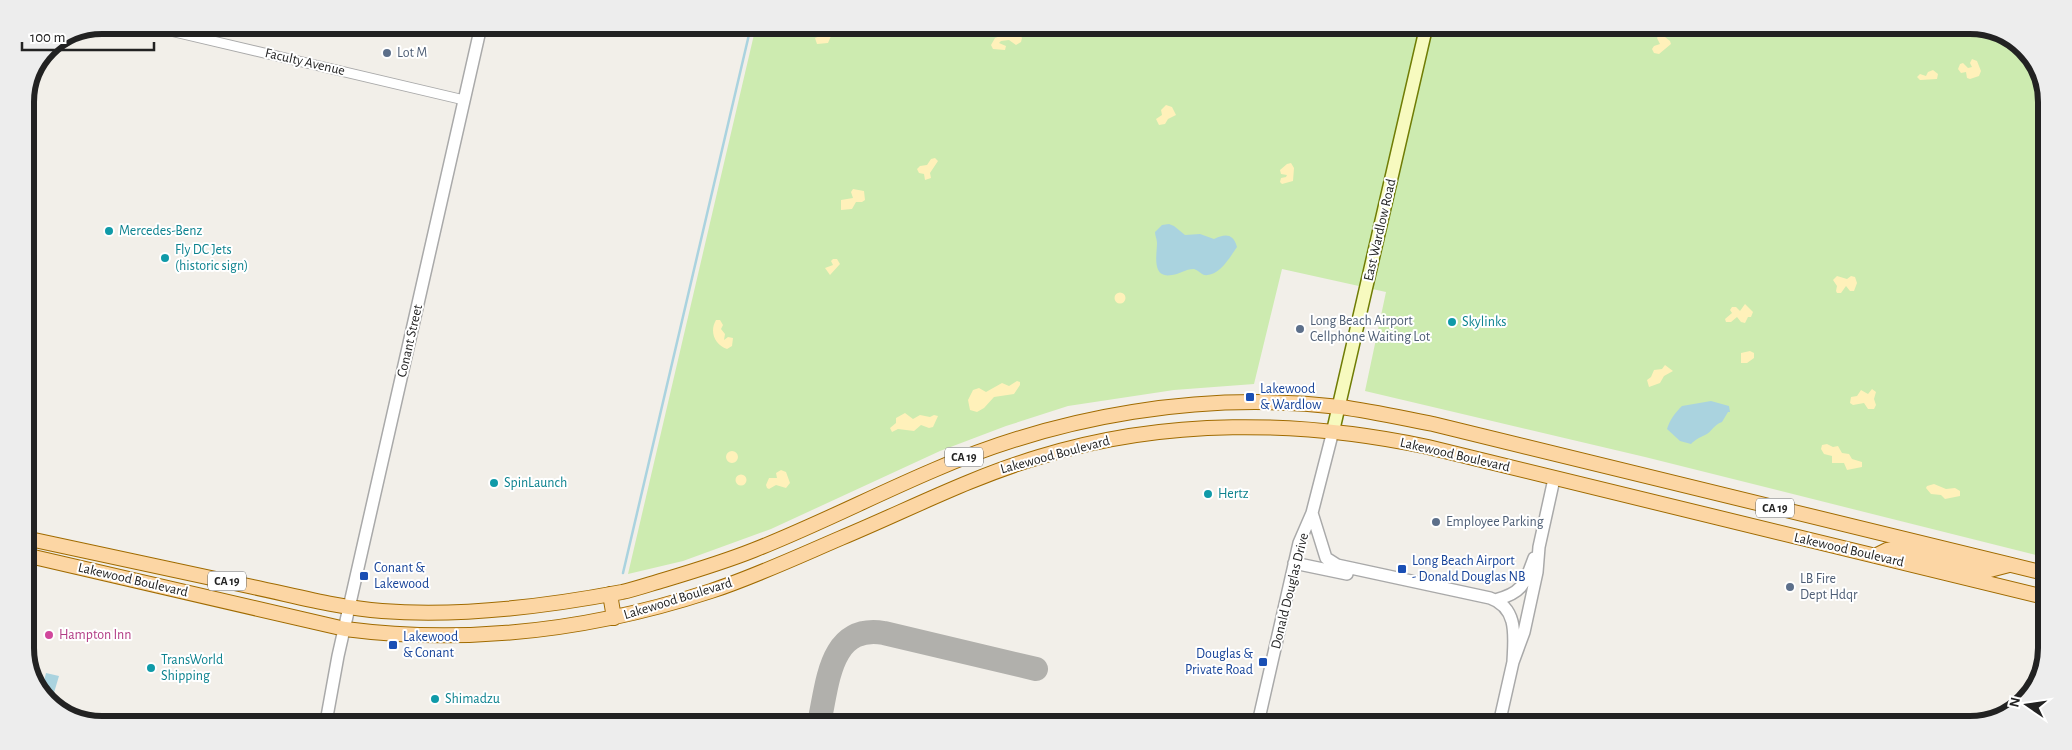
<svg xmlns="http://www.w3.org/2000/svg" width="2072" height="750" viewBox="0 0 2072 750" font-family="'Alegreya Sans',sans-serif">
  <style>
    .grass { fill: #cdebb0 }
    .sand { fill: #fff1ba }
    .water { fill: #aad3df }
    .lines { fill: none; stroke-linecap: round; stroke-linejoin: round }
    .stream { stroke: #aad3df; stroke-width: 2.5 }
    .taxiway { stroke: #b1b0ac; stroke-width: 24 }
    .minor-casing { stroke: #a9a9a9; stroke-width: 11 }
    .tertiary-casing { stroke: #a9a9a9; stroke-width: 14 }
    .secondary-casing { stroke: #707d05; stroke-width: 15 }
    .primary-casing { stroke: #a06b00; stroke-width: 16 }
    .minor { stroke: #fff; stroke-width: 9 }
    .tertiary { stroke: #fff; stroke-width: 11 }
    .secondary { stroke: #f7fabf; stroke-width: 12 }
    .primary { stroke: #fcd6a4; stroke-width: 14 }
    .service-dot { fill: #5c6f8a; stroke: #fff; stroke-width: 2 }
    .culture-dot { fill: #0f9aa8; stroke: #fff; stroke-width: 2 }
    .transit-dot { fill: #1a4fb4; stroke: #fff; stroke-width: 2 }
    .hotel-dot { fill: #d1479c; stroke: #fff; stroke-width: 2 }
    .labels { text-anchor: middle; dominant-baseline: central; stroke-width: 4; stroke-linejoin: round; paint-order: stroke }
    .shield { fill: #fff; stroke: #646464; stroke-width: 1 }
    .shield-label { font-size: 12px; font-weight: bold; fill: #222 }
    .service-label { font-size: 14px; fill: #4e5e75; stroke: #fff; text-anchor: start }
    .street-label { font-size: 14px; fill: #222; stroke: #fff }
    .culture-label { font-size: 14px; fill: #0d838f; stroke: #fff; text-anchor: start }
    .transit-label { font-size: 14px; fill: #164399; stroke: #fff; text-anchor: start }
    .hotel-label { font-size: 14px; fill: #b23c85; stroke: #fff; text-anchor: start }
    .rim { fill: none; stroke: #222; stroke-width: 6 }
  </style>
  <rect width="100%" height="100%" fill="#f2efe9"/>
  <!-- grass -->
  <path class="grass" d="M 756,26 L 1994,29 L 2031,55 L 2047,97 L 2044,557 L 1645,457 L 1365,391 L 1386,292 L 1282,269 L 1254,384 L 1174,390 L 1068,406 L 1006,426 L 940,451 L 771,529 L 683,561 L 628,574 Z"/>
  <!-- sand -->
  <path class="sand" d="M 828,27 L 840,27 L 840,34 L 831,36 L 828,43 L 817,44 L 815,38 L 820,36 L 822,29 Z
    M 1659,28 L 1666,28 L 1665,37 L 1670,41 L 1671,44 L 1659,54 L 1654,53 L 1652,49 L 1654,46 L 1660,44 L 1657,38 L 1660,33 Z
    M 1006,29 L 1010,30 L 1012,35 L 1020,35 L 1022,38 L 1021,42 L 1016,45 L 1009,40 L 1001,41 L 999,43 L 1006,46 L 1005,50 L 993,49 L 991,45 L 995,38 L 1003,35 Z
    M 1972,59 L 1977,61 L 1981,71 L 1979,76 L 1970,79 L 1967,78 L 1966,72 L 1961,73 L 1958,69 L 1960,64 L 1963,63 L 1968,68 L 1972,67 L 1970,63 Z
    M 1933,70 L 1938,74 L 1937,79 L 1920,80 L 1917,77 L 1920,74 L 1926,76 L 1928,72 Z
    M 1166,105 L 1172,107 L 1176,115 L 1168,119 L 1165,124 L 1159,125 L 1156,119 L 1162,115 L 1161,110 Z
    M 935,158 L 938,161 L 930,173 L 931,178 L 925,180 L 924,174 L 919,173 L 917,169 L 920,166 L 927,165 L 931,159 Z
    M 1287,164 L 1291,163 L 1294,168 L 1293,181 L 1282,184 L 1280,182 L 1281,178 L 1286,177 L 1287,175 L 1281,174 L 1280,170 Z
    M 853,189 L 864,191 L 865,200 L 862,202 L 856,202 L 852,209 L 841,210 L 841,200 L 853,198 L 851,192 Z
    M 833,259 L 837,259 L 840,264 L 830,275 L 825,268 L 833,265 L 831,261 Z
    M 1837,276 L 1847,279 L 1851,276 L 1855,277 L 1857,283 L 1854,291 L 1850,291 L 1846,286 L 1841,293 L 1837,293 L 1836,291 L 1837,286 L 1833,280 Z
    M1114.5 298a5.5 5.5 0 1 1 11 0a5.5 5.5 0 1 1-11 0Z
    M 1745,304 L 1753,312 L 1751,317 L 1748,317 L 1745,323 L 1741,322 L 1737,317 L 1731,322 L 1726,322 L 1725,319 L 1732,313 L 1730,310 L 1732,307 L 1736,307 L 1740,311 Z
    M 716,320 L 720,320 L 723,325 L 721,329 L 725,334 L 724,340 L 728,337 L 733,338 L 732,346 L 727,349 C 715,345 709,332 716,320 Z
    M 1750,351 L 1754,353 L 1754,358 L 1747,363 L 1741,363 L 1741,353 Z
    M 1665,365 L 1673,371 L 1664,376 L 1660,383 L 1649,387 L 1647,380 L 1651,377 L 1654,370 L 1662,369 Z
    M 1017,381 L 1020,382 L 1020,385 L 1014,394 L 994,397 L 984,408 L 977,412 L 970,410 L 968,400 L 973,390 L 979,388 L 986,392 L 1002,383 L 1009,386 Z
    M 1872,389 L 1876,392 L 1874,399 L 1876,405 L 1874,409 L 1868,409 L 1864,403 L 1853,405 L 1850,403 L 1851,397 L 1857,396 L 1861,390 L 1868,394 Z
    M 905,413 L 913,419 L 920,415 L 930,417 L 934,415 L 938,416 L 933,427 L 929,428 L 921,425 L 914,431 L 898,429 L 892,432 L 890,428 L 896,423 L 896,418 Z
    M 1827,444 L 1833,447 L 1838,446 L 1842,453 L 1849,454 L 1852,459 L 1862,462 L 1862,467 L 1847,470 L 1844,463 L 1832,463 L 1832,456 L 1824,454 L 1821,449 L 1822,445 Z
    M726 457a6 6 0 1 1 12 0a6 6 0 1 1-12 0Z
    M 781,470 L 786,472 L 790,483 L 786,488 L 776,485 L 769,489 L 767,488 L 766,485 L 769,478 L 777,478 L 776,473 Z
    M735.5 480a5.5 5.5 0 1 1 11 0a5.5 5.5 0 1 1-11 0Z
    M 1934,484 L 1946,489 L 1955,488 L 1960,491 L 1960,496 L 1945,499 L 1941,495 L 1931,494 L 1926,488 L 1927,486 Z"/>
  <!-- water -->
  <path class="water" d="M 1169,224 L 1174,226 L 1185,235 L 1200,234 L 1214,239 C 1225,234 1233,233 1237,247 C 1230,257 1219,277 1204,275 C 1201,274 1198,270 1194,269 C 1185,269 1180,274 1172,275 C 1151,279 1157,254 1157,243 C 1157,239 1155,236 1155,232 L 1162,225 Z
    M 1711,401 L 1729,406 L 1730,412 L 1728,412 L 1722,422 C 1713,425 1712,432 1705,435 C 1699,438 1696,439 1691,444 L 1680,441 L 1667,429 C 1670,419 1675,413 1682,406 Z
    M 46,673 L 59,676 L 53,696 L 41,693 Z"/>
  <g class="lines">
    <!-- stream -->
    <path class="stream" d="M 623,573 L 751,26"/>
    <!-- taxiway -->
    <path class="taxiway" d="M 819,723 C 828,684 829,624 884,633 L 1036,669"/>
    <!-- minor casing -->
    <g class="minor-casing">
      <path id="minor" d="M 145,25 L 464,100"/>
    </g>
    <!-- tertiary casing -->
    <g class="tertiary-casing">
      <path id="tertiary" d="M 1312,513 L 1326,558 L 1337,565 L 1490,598 C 1519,608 1514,638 1513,662
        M 1294,563 L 1347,574
        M 1495,600 C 1523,593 1525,583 1534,558
        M 326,722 L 338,656 L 481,26
        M 1258,723 L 1299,543 L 1312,513 L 1333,431
        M 1499,724 L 1513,662 L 1524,632 L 1537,572 L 1539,547 L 1554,479"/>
    </g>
    <!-- secondary casing -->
    <g class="secondary-casing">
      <path id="secondary" d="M 1333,431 L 1426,28"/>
    </g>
    <!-- primary casing -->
    <g class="primary-casing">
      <path id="primary" d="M 25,538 C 101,555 177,571 253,587 C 296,596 339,608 382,611 C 462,617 543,607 622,592 C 636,589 650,584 664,580 C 694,571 724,562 754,550 C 815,526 873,496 934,470 C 1060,415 1203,391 1340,407 C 1371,411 1402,418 1433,424 L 2044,573
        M 25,555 L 345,629 C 469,645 592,630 711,591 C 754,577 799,556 841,538 C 908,510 969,478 1039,457 C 1165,418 1300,420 1428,447 L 2044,597
        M 1875,556 L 1887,550 L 1895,549 L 1986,571 L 2009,565
        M 610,594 L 614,618"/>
    </g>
    <!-- minor -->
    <use href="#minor" class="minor"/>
    <!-- tertiary -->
    <use href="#tertiary" class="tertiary"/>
    <!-- secondary -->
    <use href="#secondary" class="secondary"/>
    <!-- primary -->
    <use href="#primary" class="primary"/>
  </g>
  <!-- markers -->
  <g class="service-dot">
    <circle cx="387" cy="53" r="5"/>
    <circle cx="1300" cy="329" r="5"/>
    <circle cx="1436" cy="522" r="5"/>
    <circle cx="1790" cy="587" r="5"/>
  </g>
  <g class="culture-dot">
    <circle cx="109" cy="231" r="5"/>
    <circle cx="165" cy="258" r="5"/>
    <circle cx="1452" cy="322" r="5"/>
    <circle cx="494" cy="483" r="5"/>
    <circle cx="1208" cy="494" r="5"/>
    <circle cx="151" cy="668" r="5"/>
    <circle cx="435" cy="699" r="5"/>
  </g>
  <g class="transit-dot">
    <rect x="1245" y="392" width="10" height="10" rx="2.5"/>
    <rect x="1397" y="564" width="10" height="10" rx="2.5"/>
    <rect x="359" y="571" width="10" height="10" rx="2.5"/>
    <rect x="388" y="640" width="10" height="10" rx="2.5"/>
    <rect x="1258" y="657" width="10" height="10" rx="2.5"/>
  </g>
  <circle class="hotel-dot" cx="49" cy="635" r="5"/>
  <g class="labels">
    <!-- shield labels -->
    <g class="shield">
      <rect x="945" y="447.5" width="38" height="19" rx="4"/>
      <rect x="1756" y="498.5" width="38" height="19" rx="4"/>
      <rect x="208" y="571.5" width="38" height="19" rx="4"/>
    </g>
    <g class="shield-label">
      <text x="964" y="457">CA 19</text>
      <text x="1775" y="508">CA 19</text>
      <text x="227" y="581">CA 19</text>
    </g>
    <!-- service labels -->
    <g class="service-label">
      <text x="397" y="53">Lot M</text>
      <text x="1310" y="321">Long Beach Airport<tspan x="1310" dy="16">Cellphone Waiting Lot</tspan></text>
      <text x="1446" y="522">Employee Parking</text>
      <text x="1800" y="579">LB Fire<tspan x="1800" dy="16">Dept Hdqr</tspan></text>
    </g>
    <!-- street labels -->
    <g class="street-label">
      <text transform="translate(305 62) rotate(13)">Faculty Avenue</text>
      <text transform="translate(1380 230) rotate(-77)">East Wardlow Road</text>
      <text transform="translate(410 341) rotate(-77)">Conant Street</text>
      <text transform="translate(1055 455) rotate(-15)">Lakewood Boulevard</text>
      <text transform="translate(1455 455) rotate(13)">Lakewood Boulevard</text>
      <text transform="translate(1849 550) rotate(13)">Lakewood Boulevard</text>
      <text transform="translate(133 580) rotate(13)">Lakewood Boulevard</text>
      <text transform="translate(1290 591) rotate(-76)">Donald Douglas Drive</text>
      <text transform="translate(678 599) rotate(-17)">Lakewood Boulevard</text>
    </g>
    <!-- culture labels -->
    <g class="culture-label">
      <text x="119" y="231">Mercedes-Benz</text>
      <text x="175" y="250">Fly DC Jets<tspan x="175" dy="16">(historic sign)</tspan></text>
      <text x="1462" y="322">Skylinks</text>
      <text x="504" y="483">SpinLaunch</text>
      <text x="1218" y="494">Hertz</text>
      <text x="161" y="660">TransWorld<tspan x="161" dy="16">Shipping</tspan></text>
      <text x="445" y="699">Shimadzu</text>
    </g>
    <!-- transit labels -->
    <g class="transit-label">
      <text x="1260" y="389">Lakewood<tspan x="1260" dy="16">&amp; Wardlow</tspan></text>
      <text x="1412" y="561">Long Beach Airport<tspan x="1412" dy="16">- Donald Douglas NB</tspan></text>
      <text x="374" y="568">Conant &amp;<tspan x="374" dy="16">Lakewood</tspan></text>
      <text x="403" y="637">Lakewood<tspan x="403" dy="16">&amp; Conant</tspan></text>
      <text x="1253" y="654" text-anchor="end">Douglas &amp;<tspan x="1253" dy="16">Private Road</tspan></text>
    </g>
    <!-- hotel labels -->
    <g class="hotel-label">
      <text x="59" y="635">Hampton Inn</text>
    </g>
  </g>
  <!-- crop -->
  <path d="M0 0H2072V750H0ZM102 34H1970A68 68 0 0 1 2038 102V648A68 68 0 0 1 1970 716H102A68 68 0 0 1 34 648V102A68 68 0 0 1 102 34Z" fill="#ededed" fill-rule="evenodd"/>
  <path class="rim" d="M102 34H1970A68 68 0 0 1 2038 102V648A68 68 0 0 1 1970 716H102A68 68 0 0 1 34 648V102A68 68 0 0 1 102 34Z"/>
  <!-- north arrow -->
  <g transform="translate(2027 705) rotate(283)" stroke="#ffffff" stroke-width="4" paint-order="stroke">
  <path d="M0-4L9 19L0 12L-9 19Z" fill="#222222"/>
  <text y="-8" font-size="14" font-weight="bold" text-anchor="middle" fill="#222222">N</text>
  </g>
  <!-- scale -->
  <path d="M22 42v8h132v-8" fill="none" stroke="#222222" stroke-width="2.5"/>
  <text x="30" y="42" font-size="15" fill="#222222" stroke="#ffffff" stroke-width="4" paint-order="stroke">100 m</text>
</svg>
